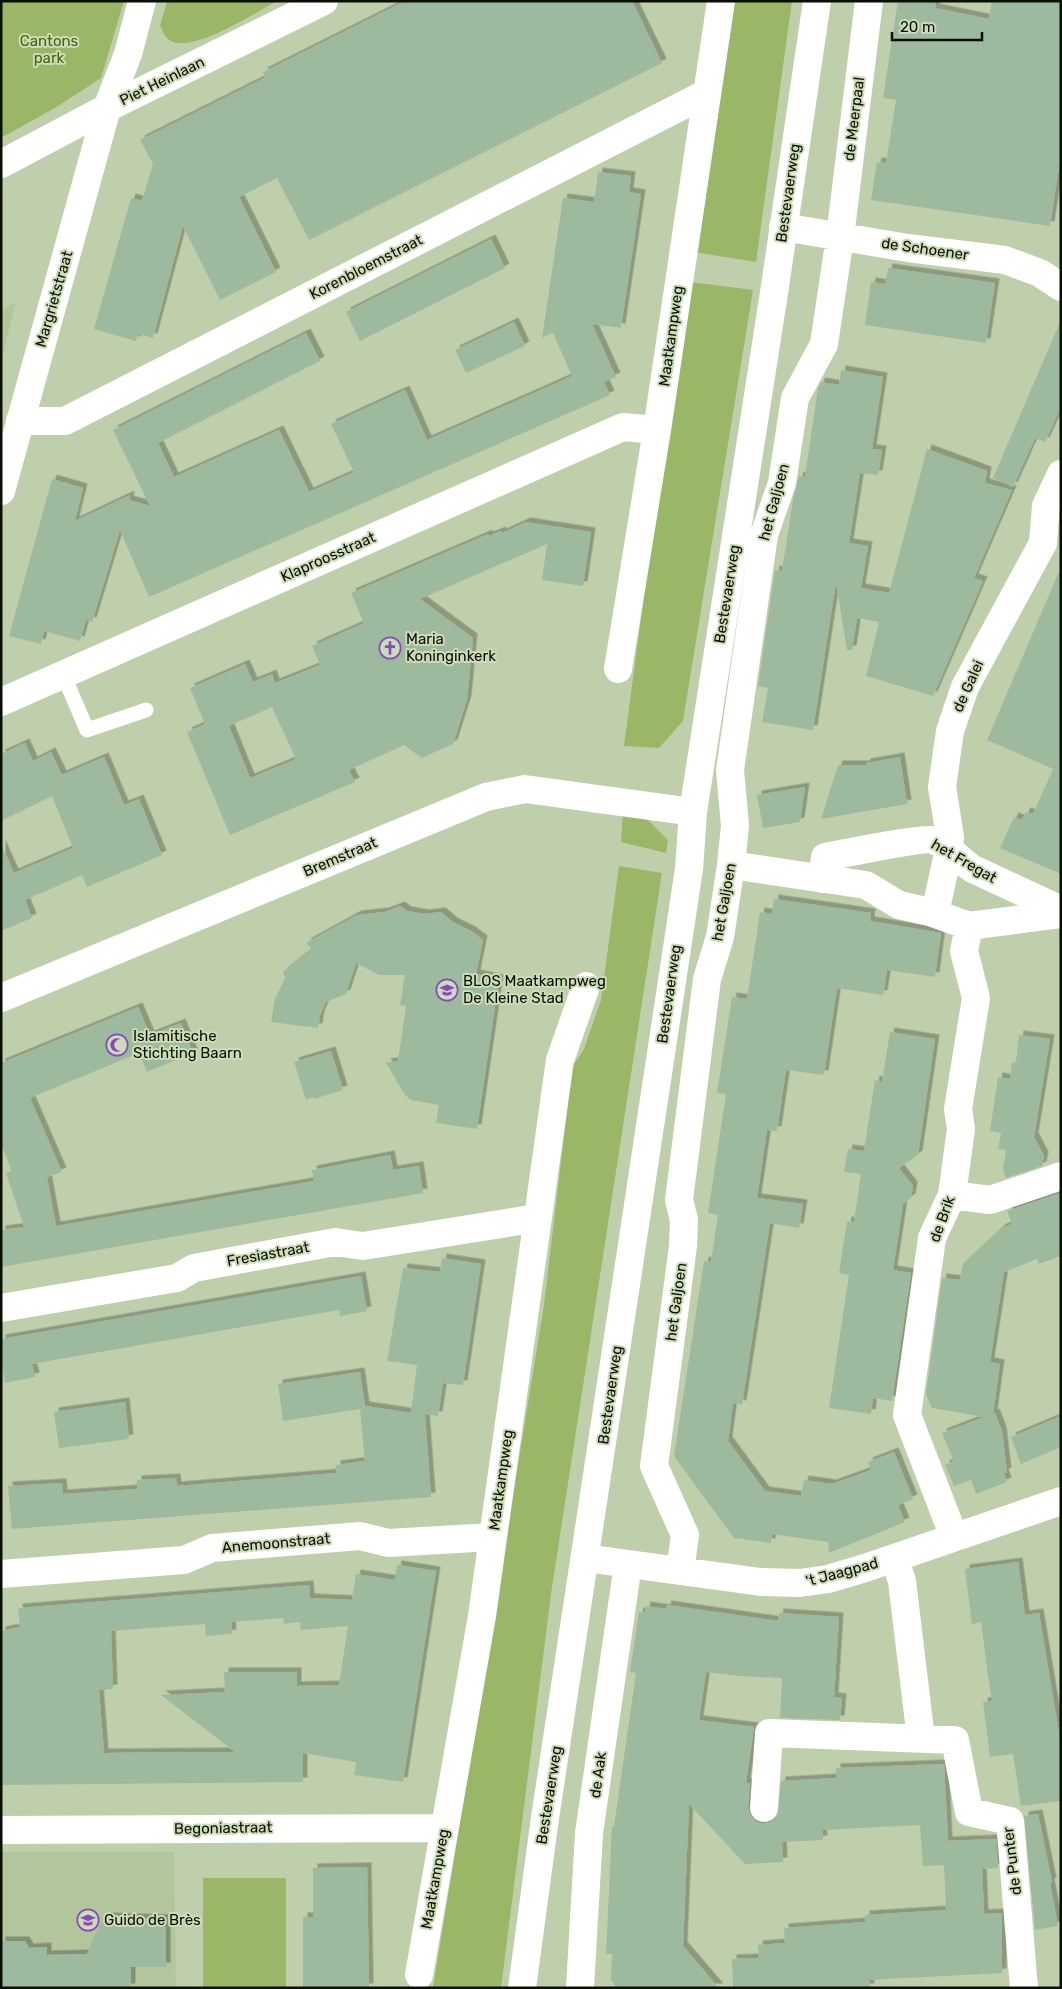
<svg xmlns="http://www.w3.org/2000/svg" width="1062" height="1989" viewBox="0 0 1062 1989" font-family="Rubik,sans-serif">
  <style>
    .built { fill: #b3c59a }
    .green { fill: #99b767 }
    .building { fill: #9dba9e; fill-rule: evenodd; filter: url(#shadow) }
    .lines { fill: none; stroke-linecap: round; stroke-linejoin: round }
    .service { stroke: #fff; stroke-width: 15 }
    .minor { stroke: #fff; stroke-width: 28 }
    .tertiary { stroke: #fff; stroke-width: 28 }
    .labels { text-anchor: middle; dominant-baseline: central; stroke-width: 4; stroke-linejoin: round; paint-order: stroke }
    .park-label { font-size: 15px; fill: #476200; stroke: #cddcb8 }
    .street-label { font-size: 15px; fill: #0a0f04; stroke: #cddcb8 }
    .poi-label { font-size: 15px; fill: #0a0f04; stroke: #cddcb8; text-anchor: start }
  </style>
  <defs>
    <filter id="shadow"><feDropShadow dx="4.5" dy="-4.5" stdDeviation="0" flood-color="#0004"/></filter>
  </defs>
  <rect width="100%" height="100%" fill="#c0cfab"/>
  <!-- built -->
  <path class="built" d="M 16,302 L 1,362 L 1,310 Z
    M 1,1852 L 174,1852 L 176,1988 L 1,1988 Z"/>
  <!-- green -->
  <path class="green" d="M 1,1 L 124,1 L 101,78 L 55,108 L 1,138 Z
    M 167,1 L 277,1 C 255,13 194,53 171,41 C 165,38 163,32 160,26 Z
    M 734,1 L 792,1 L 756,262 L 694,252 Z
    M 690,282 L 753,290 L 683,721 L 659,748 L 624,746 L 661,468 Z
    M 623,812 L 645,817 L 668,840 L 666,853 L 621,842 Z
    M 619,866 L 662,873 L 551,1594 L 501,1988 L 433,1988 L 544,1305 L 571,1078 L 573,1066 L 584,1049 L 601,1000 Z
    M 203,1878 L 286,1878 L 286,1988 L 203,1988 Z"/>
  <!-- building -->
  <path class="building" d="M 405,1 L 632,1 L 662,63 L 309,240 L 277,178 L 239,197 L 276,272 L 220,300 L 183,226 L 153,338 L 138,334 L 136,341 L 94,329 L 131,198 L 142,201 L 153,164 L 140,140 L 266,77 L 263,72 Z
    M 898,1 L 936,1 L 935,8 L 989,19 L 992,1 L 1061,1 L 1061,154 L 1050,226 L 871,200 L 877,162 L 886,163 L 896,100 L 883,98 Z
    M 598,172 L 631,176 L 629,192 L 641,194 L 621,328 L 592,324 L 616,377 L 604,382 L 610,395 L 149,597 L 120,530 L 92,622 L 86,620 L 80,641 L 44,631 L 41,644 L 9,636 L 52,479 L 83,488 L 75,521 L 130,495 L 129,500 L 150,506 L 113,430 L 306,333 L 320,361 L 158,443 L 174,477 L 279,430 L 309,492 L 354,472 L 331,424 L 405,390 L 427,440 L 572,376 L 553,333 L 542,338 L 563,198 L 594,202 Z
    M 491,239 L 505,268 L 360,341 L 346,312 Z
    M 888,268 L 995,283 L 986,343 L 865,325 L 871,282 L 885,284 Z
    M 1061,320 L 1061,407 L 1045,442 L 1035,438 L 1013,487 L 993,478 Z
    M 514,322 L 525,346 L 466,373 L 455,350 Z
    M 841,370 L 883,377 L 872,449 L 882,450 L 878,475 L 860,473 L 849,543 L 868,546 L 861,588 L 889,593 L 927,449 L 987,471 L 985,483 L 1012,490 L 974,578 L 983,581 L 933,696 L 866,676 L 879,622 L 857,618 L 852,650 L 847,650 L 836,582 L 813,730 L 762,722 L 768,688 L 758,686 L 775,570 L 782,571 L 793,500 L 799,476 L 805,477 L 818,388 L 821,382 L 839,385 Z
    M 526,522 L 591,532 L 583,586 L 542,580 L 547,544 L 420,599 L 473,638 L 467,700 L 453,744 L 422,758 L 404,745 L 349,770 L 355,782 L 230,835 L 187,732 L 205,724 L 190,688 L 245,664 L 253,682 L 272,674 L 275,683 L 320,665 L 312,646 L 364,623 L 351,593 L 488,534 L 489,536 L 501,531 L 502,533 ZM 272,707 L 296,759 L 250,778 L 229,726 Z
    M 1061,567 L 1061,874 L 1000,848 L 1014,817 L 1022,820 L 1026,812 L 1033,814 L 1053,769 L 987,740 Z
    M 25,743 L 33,761 L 51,752 L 62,775 L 104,757 L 124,805 L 139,799 L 162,855 L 87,887 L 82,875 L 25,900 L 32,918 L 1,931 L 1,844 L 14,873 L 73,848 L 52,796 L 1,821 L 1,754 Z
    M 900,757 L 907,804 L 821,819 L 838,765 L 866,765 L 866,763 Z
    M 805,787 L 800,822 L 763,828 L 757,795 Z
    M 774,899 L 871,913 L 870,921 L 941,933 L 935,977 L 887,970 L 883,995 L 837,988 L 824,1075 L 786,1070 L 777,1131 L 767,1130 L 757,1198 L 803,1204 L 799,1228 L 770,1223 L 742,1405 L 733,1403 L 728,1441 L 765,1491 L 801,1496 L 804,1480 L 832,1484 L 871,1470 L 868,1462 L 894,1452 L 913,1499 L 898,1505 L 905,1522 L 829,1553 L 828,1542 L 772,1534 L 771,1543 L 734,1538 L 674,1456 L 704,1261 L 711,1262 L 718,1215 L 708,1213 L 726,1094 L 717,1093 L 732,997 L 747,999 L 760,912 L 772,914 Z
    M 400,906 L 407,911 L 425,914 L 441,912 L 453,922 L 471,931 L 483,940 L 476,974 L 499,979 L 477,1129 L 436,1123 L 439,1105 L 411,1100 L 405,1095 L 386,1063 L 398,1061 L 406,1006 L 400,1005 L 405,975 L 379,975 L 356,963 L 346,994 L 326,1002 L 320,1015 L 318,1028 L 271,1022 L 275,999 L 285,978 L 283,972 L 312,949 L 306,943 L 357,915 L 385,912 Z
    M 138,1007 L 150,1035 L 181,1023 L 193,1053 L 147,1072 L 139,1053 L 30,1098 L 62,1172 L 47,1177 L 56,1226 L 314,1181 L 312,1170 L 390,1155 L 393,1170 L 419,1166 L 423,1193 L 1,1267 L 1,1230 L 24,1227 L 6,1173 L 12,1171 L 1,1144 L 1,1063 Z
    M 890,1032 L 935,1039 L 918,1155 L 899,1168 L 913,1186 L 911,1198 L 903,1204 L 893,1270 L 911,1273 L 892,1401 L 873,1398 L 871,1414 L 829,1408 L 849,1275 L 839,1273 L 847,1221 L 854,1222 L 861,1174 L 844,1172 L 848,1149 L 864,1151 L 875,1080 L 882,1082 Z
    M 1019,1035 L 1050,1039 L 1034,1137 L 1044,1156 L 1042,1166 L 1006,1178 L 1003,1168 L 1006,1150 L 998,1149 L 1001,1133 L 990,1131 L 998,1077 L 1010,1079 L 1012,1062 L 1016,1063 Z
    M 331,1051 L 343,1090 L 314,1099 L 314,1097 L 306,1100 L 294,1062 Z
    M 1061,1193 L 1061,1256 L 1039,1264 L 1037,1259 L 1004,1272 L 990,1362 L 1000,1364 L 993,1414 L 995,1413 L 1002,1431 L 1007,1472 L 1004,1473 L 1007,1482 L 976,1494 L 971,1480 L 954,1486 L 945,1465 L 954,1461 L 942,1433 L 984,1417 L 932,1408 L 926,1394 L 942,1278 L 960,1280 L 963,1264 L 1002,1228 L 1012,1224 L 1007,1211 Z
    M 442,1258 L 481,1264 L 463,1385 L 443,1383 L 438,1416 L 411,1412 L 417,1365 L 387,1361 L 403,1268 L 440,1272 Z
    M 361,1276 L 367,1311 L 340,1316 L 339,1310 L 32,1364 L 35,1377 L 5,1383 L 1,1360 L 1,1339 Z
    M 360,1372 L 365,1406 L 425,1415 L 431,1497 L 12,1529 L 8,1486 L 62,1483 L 63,1494 L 137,1489 L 137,1480 L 176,1478 L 177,1486 L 336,1473 L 336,1465 L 365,1461 L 360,1409 L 283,1421 L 278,1384 Z
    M 125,1402 L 129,1439 L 59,1448 L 54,1412 Z
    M 1061,1416 L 1061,1447 L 1021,1464 L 1011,1437 Z
    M 1018,1562 L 1025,1615 L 1039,1613 L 1061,1745 L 1061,1801 L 1021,1806 L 1013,1754 L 990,1757 L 983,1702 L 992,1701 L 988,1675 L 981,1622 L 972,1624 L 965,1569 Z
    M 397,1565 L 436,1571 L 403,1782 L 354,1775 L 356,1762 L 303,1753 L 303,1782 L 1,1785 L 1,1631 L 20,1627 L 18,1608 L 309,1585 L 310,1598 L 352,1600 L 356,1574 L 395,1580 ZM 283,1618 L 284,1624 L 300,1622 L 301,1630 L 348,1626 L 339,1685 L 297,1686 L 297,1672 L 224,1672 L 225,1692 L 161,1695 L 235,1752 L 104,1753 L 99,1690 L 113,1689 L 111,1631 L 205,1624 L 206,1636 L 232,1634 L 231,1622 Z
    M 667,1605 L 778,1621 L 779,1613 L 839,1617 L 834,1697 L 842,1698 L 840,1720 L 780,1718 L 782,1678 L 739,1676 L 706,1672 L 699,1720 L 754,1727 L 746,1783 L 750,1783 L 748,1807 L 750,1814 L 755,1821 L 762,1824 L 770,1822 L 777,1816 L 781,1781 L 836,1778 L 836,1768 L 944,1764 L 948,1841 L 996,1839 L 998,1868 L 982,1869 L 984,1914 L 1002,1913 L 1002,1973 L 869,1980 L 870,1988 L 733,1988 L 732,1959 L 759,1958 L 758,1945 L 785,1943 L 784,1928 L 865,1922 L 865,1915 L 946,1910 L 944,1865 L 923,1866 L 920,1825 L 822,1830 L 823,1840 L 782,1842 L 783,1862 L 745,1864 L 689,1804 L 683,1946 L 719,1988 L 617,1988 L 611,1980 L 612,1954 L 606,1954 L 612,1826 L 614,1826 L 636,1673 L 630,1672 L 639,1612 L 645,1613 L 646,1606 L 666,1609 Z
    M 1038,1814 L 1052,1882 L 1050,1883 L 1058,1926 L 1035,1930 L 1024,1816 Z
    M 367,1867 L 369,1988 L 303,1988 L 303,1917 L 313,1917 L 313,1868 Z
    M 103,1917 L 164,1919 L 164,1927 L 166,1927 L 166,1967 L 131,1967 L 131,1988 L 1,1988 L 1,1941 L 25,1941 L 29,1948 L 47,1947 L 47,1955 L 87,1954 Z"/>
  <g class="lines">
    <!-- service -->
    <path class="service" d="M 63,674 L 87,730 L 146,710"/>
    <!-- minor -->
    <path class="minor" d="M 1,164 L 107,108 L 324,1
      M 783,227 L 908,248 L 1005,260 L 1040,273 L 1061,287
      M 20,421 L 65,421 L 707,93
      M 1,491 L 107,108 L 128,54 L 142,1
      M 618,669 L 657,430 L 721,1
      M 1,702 L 623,427 L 657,430
      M 731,865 L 866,885 L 899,905 L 930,912 L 969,926 L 1061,914
      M 822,879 L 825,857 C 841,854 924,837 933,840 C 948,845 960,861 973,869 L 1061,910
      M 935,913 L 949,849 L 950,837 L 942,787 L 950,731 L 965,687 L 1043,543 L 1046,506 L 1061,474
      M 952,1195 L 990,1200 L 1061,1176
      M 1,1308 L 177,1278 L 194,1268 L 335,1242 L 363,1246 L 538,1218
      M 954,1537 L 907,1415 L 932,1238 L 952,1195 L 961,1129 L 958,1109 L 976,998 L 964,951 L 969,926
      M 585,1558 L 761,1582 L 800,1583 L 828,1579 L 865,1568 L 1061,1501
      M 894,1558 L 902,1581 L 921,1739
      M 680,1571 L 685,1535 L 654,1466 L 683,1246 L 684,1220 L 679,1200 L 707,979 L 720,937 L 731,865 L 735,826 L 730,770 L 764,535 L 782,483 L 795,398 L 824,344 L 840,237 L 869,1
      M 1,1574 L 184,1560 L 212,1548 L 360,1536 L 388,1543 L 492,1537
      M 764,1808 L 769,1733 L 955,1740 L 969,1812 L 1010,1821 L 1024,1988
      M 1,1830 L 444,1828
      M 419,1975 L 482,1616 L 560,1060 L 586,986
      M 580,1988 L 589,1833 L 628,1564"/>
    <!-- tertiary -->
    <path class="tertiary" d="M 1,998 L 486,797 L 525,789 L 693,812
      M 522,1988 L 545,1818 L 689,869 L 693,812 L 774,293 L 817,1"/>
  </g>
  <!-- icons -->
  <defs>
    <g id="church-ring" transform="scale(1.125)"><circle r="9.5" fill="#cddcb8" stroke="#8849be" stroke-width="1.5"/><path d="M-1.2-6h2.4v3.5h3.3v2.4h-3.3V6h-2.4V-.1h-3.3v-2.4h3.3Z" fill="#8849be"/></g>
    <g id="school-ring" transform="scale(1.125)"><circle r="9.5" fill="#cddcb8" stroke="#8849be" stroke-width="1.5"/><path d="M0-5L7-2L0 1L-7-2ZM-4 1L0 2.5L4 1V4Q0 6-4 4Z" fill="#8849be"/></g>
    <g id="mosque-ring" transform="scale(1.125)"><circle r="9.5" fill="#cddcb8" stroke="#8849be" stroke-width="1.5"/><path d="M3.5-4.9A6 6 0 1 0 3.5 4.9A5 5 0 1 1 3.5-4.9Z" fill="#8849be"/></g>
  </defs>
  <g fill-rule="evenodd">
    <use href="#church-ring" x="390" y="648"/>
    <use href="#school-ring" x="447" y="990"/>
    <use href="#mosque-ring" x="117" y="1045"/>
    <use href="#school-ring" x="88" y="1920"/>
  </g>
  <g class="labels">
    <!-- park labels -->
    <g class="park-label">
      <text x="49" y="41">Cantons<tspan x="49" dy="17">park</tspan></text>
    </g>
    <!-- street labels -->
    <g class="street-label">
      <text transform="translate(162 81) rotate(-26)">Piet Heinlaan</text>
      <text transform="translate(854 119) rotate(-83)">de Meerpaal</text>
      <text transform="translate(788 193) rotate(-82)">Bestevaerweg</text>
      <text transform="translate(925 249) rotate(8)">de Schoener</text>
      <text transform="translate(366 267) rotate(-27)">Korenbloemstraat</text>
      <text transform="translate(54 299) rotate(-74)">Margrietstraat</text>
      <text transform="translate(671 336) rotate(-82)">Maatkampweg</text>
      <text transform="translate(774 502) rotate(-75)">het Galjoen</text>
      <text transform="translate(328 557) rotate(-24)">Klaproosstraat</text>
      <text transform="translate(727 594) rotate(-81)">Bestevaerweg</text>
      <text transform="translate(968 686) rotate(-66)">de Galei</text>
      <text transform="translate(340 857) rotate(-23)">Bremstraat</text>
      <text transform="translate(964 861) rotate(30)">het Fregat</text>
      <text transform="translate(724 902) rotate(-80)">het Galjoen</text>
      <text transform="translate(669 994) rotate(-82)">Bestevaerweg</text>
      <text transform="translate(942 1219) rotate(-70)">de Brik</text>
      <text transform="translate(268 1254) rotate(-10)">Fresiastraat</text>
      <text transform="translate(676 1302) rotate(-82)">het Galjoen</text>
      <text transform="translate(610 1395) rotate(-82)">Bestevaerweg</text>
      <text transform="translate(501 1480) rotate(-82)">Maatkampweg</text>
      <text transform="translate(276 1543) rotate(-5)">Anemoonstraat</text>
      <text transform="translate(842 1572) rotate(-15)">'t Jaagpad</text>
      <text transform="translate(598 1775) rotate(-82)">de Aak</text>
      <text transform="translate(549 1795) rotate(-81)">Bestevaerweg</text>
      <text transform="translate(223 1828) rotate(-1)">Begoniastraat</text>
      <text transform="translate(1012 1861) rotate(-97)">de Punter</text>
      <text transform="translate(435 1879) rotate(-80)">Maatkampweg</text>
    </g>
    <!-- poi labels -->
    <g class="poi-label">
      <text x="406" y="639">Maria<tspan x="406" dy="17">Koninginkerk</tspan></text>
      <text x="463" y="981">BLOS Maatkampweg<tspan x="463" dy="17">De Kleine Stad</tspan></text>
      <text x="133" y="1036">Islamitische<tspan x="133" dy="17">Stichting Baarn</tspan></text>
      <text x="104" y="1920">Guido de Brès</text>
    </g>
  </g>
  <!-- border -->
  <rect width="1062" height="1989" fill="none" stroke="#0a0f04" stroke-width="5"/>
  <!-- scale -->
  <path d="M892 32v8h90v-8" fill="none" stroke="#0a0f04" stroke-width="2.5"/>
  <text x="900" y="32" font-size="15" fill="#0a0f04" stroke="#cddcb8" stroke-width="4" paint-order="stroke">20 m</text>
</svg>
